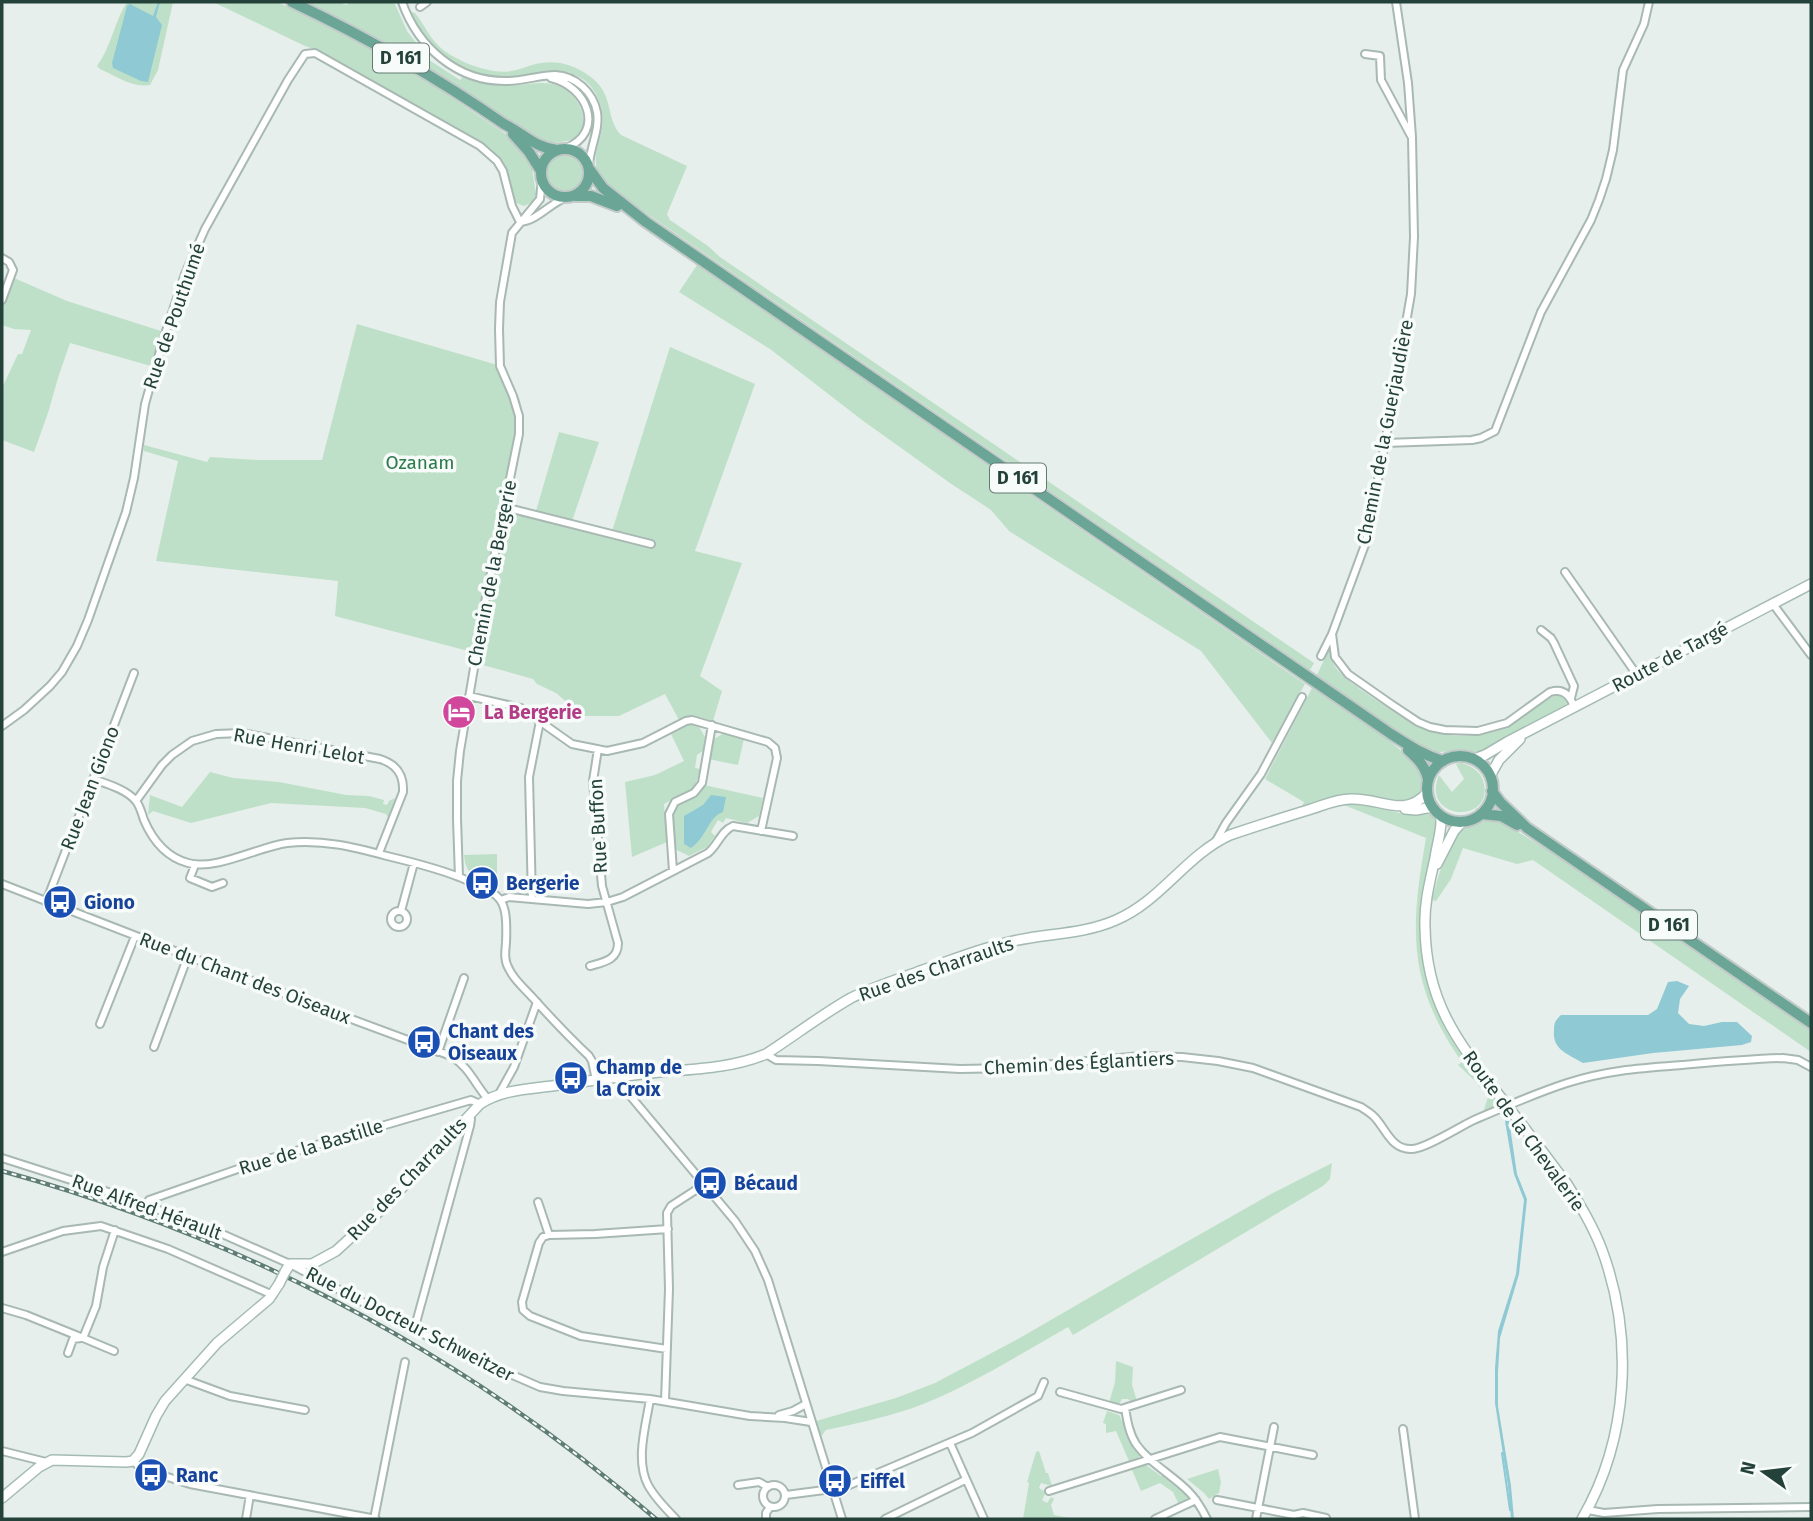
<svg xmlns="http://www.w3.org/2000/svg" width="1813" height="1521" viewBox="0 0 1813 1521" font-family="'Fira Sans',sans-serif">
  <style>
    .green { fill: #bfe0c8 }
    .water { fill: #8ec9d4 }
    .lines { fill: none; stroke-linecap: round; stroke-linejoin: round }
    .stream { stroke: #8ec9d4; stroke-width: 2 }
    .street-casing { stroke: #a8b8b2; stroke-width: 10 }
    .secondary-casing { stroke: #a4bbb3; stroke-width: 12 }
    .primary-casing { stroke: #c2cac8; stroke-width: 14 }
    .street { stroke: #fff; stroke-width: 6 }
    .secondary { stroke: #fff; stroke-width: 9 }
    .primary { stroke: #6aa596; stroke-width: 10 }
    .rail-casing { stroke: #5f7d75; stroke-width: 4.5 }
    .rail { stroke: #f7fbf9; stroke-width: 2; stroke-dasharray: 5; stroke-linecap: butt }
    .secondary-bridge-casing { stroke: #a4bbb3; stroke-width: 12; stroke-linecap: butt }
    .secondary-bridge { stroke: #fff; stroke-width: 9 }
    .labels { text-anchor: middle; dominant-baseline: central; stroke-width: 7; stroke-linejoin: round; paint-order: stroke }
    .shield { fill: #f7fbf9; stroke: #637a73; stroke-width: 2 }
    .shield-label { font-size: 18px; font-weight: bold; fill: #24423a }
    .street-label { font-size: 19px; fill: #24423a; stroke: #f7fbf9 }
    .park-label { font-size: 19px; fill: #2d7a4b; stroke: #f7fbf9 }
    .hotel-label { font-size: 19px; font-weight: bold; fill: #b23c85; stroke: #f7fbf9; text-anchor: start }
    .transit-label { font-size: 19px; font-weight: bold; fill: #164399; stroke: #f7fbf9; text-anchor: start }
  </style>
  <rect width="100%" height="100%" fill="#e6efeb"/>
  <!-- green -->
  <path class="green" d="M 127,2 L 173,2 L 158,70 L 150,85 C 132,88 116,76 100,69 L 97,66 C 112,45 114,22 127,2 Z
    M 213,2 L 278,2 L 377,51 L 433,85 L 510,137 L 531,162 L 536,194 L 533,202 L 524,206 L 516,203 L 506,170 L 502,162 L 485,145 L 477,139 L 337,62 L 317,50 L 305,46 Z
    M 306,2 L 338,2 L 346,5 L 351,2 L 394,2 L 407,31 L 417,44 L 415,48 L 426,58 L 460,80 L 463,77 C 476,82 490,86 505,86 C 525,86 545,78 563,88 C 579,96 593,125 575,138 C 572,141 553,143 549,143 C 544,143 538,140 533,138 L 421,63 Z
    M 410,12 L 415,13 C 424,24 430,39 441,48 C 456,61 491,75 511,71 C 518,70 525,67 532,65 C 552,59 571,63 588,75 C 616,94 604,117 621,135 L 687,166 L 667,214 L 670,220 L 708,246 L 720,257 L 1314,663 L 1310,670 L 617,193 C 610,188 602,182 599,174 C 592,159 598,147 601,133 C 606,114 599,91 584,80 C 560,63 538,75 512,77 C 468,80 429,51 410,12 Z
    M546 173a20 20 0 1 1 40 0a20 20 0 1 1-40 0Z
    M 697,265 L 1305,684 L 1272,743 L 1201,651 L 1009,531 L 991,510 L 950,483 L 862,420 L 770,349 L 679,292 Z
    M 14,278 L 67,301 L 161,331 L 151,366 L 70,343 L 58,378 L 48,413 L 34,452 L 2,440 L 2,388 L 18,354 L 22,354 L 31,330 L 14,329 L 2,325 L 2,307 Z
    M 357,324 L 494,364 L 507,372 L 520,401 L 523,417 L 522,439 L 508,505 L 536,511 L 559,432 L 599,442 L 572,521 L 612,531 L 670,347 L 755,384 L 695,551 L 742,563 L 700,676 L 722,691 L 713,721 C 700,717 691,714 679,720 L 665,694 L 619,716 L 583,716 L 556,693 L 537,684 L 533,679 L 479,664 L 472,652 L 335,616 L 338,581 L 156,561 L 178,461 L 144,451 L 144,445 L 207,462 L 210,457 L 257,460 L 322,460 Z
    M 1330,647 C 1331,654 1332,662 1336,668 C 1348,685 1398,713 1418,726 C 1445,740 1486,739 1513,723 C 1529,714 1543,691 1564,697 L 1567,703 L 1563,709 L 1483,751 C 1475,753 1468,750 1460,750 C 1444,750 1442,755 1425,750 L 1317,675 Z
    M 1312,688 C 1334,703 1419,754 1423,778 C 1424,785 1421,793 1417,799 L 1405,801 L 1353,793 L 1301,808 L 1304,802 L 1265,779 Z
    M 688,725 L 698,725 L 705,737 L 703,751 L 697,755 L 695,768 L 700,769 C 696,794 684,793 664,804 L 667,842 L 632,857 L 625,782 L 655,775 L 684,761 L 671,734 Z
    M 724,733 L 744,739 L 738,765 L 708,759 L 711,741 Z
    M 1461,763 C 1472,766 1482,772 1484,784 C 1492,825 1420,820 1439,775 L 1452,792 L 1464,779 L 1456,764 Z
    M 210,772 L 233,778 L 279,782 L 346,795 L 369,796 L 384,800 L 383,804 L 387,805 L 389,801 L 395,798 L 388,817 L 386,814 L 365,808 L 271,803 L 191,823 L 153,811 L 148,815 L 150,795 L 182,807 Z
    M 704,785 L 763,798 L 759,816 L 747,823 L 726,818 L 723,823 L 718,820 L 711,832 L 715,836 L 707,847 L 689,856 L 675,849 L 672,815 L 678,804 L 697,795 Z
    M 1351,804 L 1368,805 L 1408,815 L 1430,814 L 1436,821 L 1436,830 C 1418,908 1410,971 1454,1043 C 1467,1064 1484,1084 1499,1103 L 1496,1107 L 1483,1113 L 1488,1097 L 1474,1080 L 1458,1065 L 1462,1062 C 1407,984 1410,928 1426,838 L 1344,805 Z
    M 1488,820 L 1502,822 L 1554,854 L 1811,1030 L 1811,1052 L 1533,860 L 1517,864 L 1463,848 L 1451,879 L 1436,901 L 1432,900 C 1436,883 1448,839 1462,829 C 1469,825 1480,823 1488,820 Z
    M 497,854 L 497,888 C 480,878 466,879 464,855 Z
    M 1332,1163 L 1330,1179 L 1323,1186 L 1073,1335 L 1068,1327 C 1017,1356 965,1389 910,1409 C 882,1418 854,1424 826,1430 L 820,1438 L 816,1421 L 896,1398 L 935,1383 L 1018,1339 L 1137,1270 L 1271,1194 Z
    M 1116,1361 L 1133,1367 L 1132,1385 L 1137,1401 L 1132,1403 L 1128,1399 L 1122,1399 L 1118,1406 L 1109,1403 L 1115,1382 Z
    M 1107,1411 L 1119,1415 L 1122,1421 L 1124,1421 L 1130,1439 L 1140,1455 L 1137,1460 L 1129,1461 L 1116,1431 L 1106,1433 L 1106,1424 L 1103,1423 Z
    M 1039,1451 L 1046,1473 L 1048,1473 L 1052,1486 L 1041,1483 L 1039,1488 L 1044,1491 L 1045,1494 L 1042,1500 L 1047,1503 L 1051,1497 L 1054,1499 L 1051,1505 L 1054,1515 L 1074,1519 L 1023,1519 L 1029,1483 L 1027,1482 L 1036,1452 Z
    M 1146,1465 L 1161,1476 L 1163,1475 L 1187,1495 L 1187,1499 L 1179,1505 L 1173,1492 L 1160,1483 L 1141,1491 L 1132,1470 Z
    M 1218,1469 L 1221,1482 L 1219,1493 L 1209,1499 L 1204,1493 L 1187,1479 Z"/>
  <!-- water -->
  <path class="water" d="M 158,2 L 160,2 L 156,17 L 162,25 L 148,82 L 141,81 L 113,68 L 112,63 L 127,6 L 130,4 L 153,16 Z
    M 711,795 L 726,797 L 723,812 C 708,817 707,837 691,848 L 684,844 L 684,816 L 703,805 Z
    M 1677,981 L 1689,986 L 1680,999 L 1678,1013 L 1689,1024 L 1704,1026 L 1722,1022 L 1737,1022 L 1752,1036 L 1751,1042 L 1742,1045 L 1653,1053 L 1583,1063 C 1568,1054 1552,1050 1554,1030 C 1554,1022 1556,1020 1561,1015 L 1648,1015 L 1657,1009 L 1668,982 Z
    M 1508,1113 L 1517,1174 L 1527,1199 L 1519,1274 L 1500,1338 L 1498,1372 L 1498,1406 L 1511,1486 L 1514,1519 L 1511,1519 L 1508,1486 L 1495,1403 L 1495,1368 L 1498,1331 L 1516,1274 L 1524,1200 L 1514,1174 L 1504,1115 Z"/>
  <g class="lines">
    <!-- stream -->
    <path class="stream" d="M 1502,1453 L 1510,1510"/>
    <!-- street casing -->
    <g class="street-casing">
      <path id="street" d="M 402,2 C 418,47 457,82 507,81 C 523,81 540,75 555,75 C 576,76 593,92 597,112 C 600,130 590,147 589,165
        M 1396,2 L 1408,83 L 1412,137 L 1414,237 L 1411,294 L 1385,443 L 1366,542 L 1332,634 L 1335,657 L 1348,674 L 1391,704 L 1418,722 L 1430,727 L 1445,730 L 1478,731 L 1507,723 L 1550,692 C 1563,688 1570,695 1574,707
        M 420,7 L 427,2
        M 1365,54 L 1380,56 L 1381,80 L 1411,136
        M 551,78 C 587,86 606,132 566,148
        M 542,178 L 540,199 L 512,233 L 500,302 L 499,329 L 500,366 L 513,396 L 519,416 L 519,434 L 486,597 L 460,751 L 457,781 L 457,819 L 459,877 C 501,895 508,894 506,943 C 505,952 504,961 509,969 C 514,980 525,989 533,998 C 551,1018 570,1038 589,1056 L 592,1061 L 596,1080
        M 520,222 C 537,221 550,203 567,197
        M 2,258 L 9,262 L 13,270 L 2,300
        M 1385,443 L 1472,440 L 1481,438 L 1495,431 L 1541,312 L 1591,220 L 1599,200 L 1606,179 L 1613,150 L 1623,70 L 1644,24 L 1649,2
        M 504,507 L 651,544
        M 1565,572 L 1637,675
        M 1773,604 L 1811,655
        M 1541,630 L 1551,638 L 1554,643 L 1574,686 L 1571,698
        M 1321,656 L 1331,636
        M 469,696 L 521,708 L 572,744 L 607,751 L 643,743 L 686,721 L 692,720 L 768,742 L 775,748 L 777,758 L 761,831
        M 2,726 L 24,710 L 50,686 L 62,672 L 77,646 L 88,620 L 126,512 L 134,478 L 145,404 L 163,340 L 185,274 L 205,229 L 288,80 L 305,54 L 315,53 L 480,146 L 497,161 L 503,171 L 512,206 L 520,222
        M 93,779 C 107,784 126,789 136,801 C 140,806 142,814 144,820 C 153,841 166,857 188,863 C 215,871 258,847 287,843 C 322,839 354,847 387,856 C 412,862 436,868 459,877
        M 136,801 L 162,765 L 172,755 L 192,741 L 216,734 L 242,733 L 380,759 C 396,764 404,774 403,792 L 379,853
        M 1216,841 L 1226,823 L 1261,774 L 1302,697
        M 195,865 L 190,878 L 212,887 L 223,883
        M 673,871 L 669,814 L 675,802 L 694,793 L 702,783 L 712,725
        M 2,884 L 327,1010 L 451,1056 C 470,1068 474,1083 488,1099
        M 532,899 L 529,777 L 540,721
        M 501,900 L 509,897 L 588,904 L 607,902 L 623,897 L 708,853 C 718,845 721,831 733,826 L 793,836
        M 46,902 L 134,673
        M391 919a8 8 0 1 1 16 0a8 8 0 1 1-16 0Z
        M 401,911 L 414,863
        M 590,966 C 604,962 618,960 618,943 L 602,886 L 593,781 L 598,749
        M 100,1024 L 135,936
        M 154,1047 L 188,956
        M 438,1052 L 464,978
        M 766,1054 L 776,1060 L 818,1061 L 960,1069 L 1012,1068 L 1141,1056 L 1182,1057 L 1218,1061 L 1253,1068 L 1361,1107 C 1367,1111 1373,1114 1377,1120 C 1387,1132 1393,1150 1412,1149 C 1425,1149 1459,1127 1474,1120 C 1504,1107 1536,1093 1567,1083 C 1607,1070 1642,1068 1682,1065 C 1716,1062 1749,1059 1783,1058 L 1798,1060 L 1811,1067
        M 619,1077 L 622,1086 L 735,1221 L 755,1251 L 768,1280 L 842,1519
        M 499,1094 L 514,1067 L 537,1002
        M 2,1158 L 130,1199 L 220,1233 L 290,1264 L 450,1348 L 540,1387 L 563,1391 L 650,1399 C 646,1425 635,1460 648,1485 C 655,1498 666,1509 676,1519
        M 538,1202 L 549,1235
        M 146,1204 L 149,1200 L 258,1162 L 471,1100 L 480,1104
        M 2,1252 L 63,1231 L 101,1226 L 168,1249 L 273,1295
        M 2,1308 L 26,1315 L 83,1338
        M 414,1330 L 470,1126 L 471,1119 L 469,1116
        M 667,1349 L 581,1336 L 530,1316 L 523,1310 L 522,1302 L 539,1243 L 543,1237 L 549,1235 L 595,1234 L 668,1229
        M 114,1351 L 83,1338 L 96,1306 L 103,1267 L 115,1230
        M 68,1353 L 73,1339 L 81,1338
        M 184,1379 L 230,1396 L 305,1410
        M 1060,1392 L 1121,1409 L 1181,1390
        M 650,1399 L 750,1416 L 785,1418 L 811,1422
        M 665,1401 L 669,1289 L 667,1213 L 671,1206 L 705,1184
        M 1125,1408 C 1127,1420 1129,1433 1136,1444 C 1150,1464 1173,1475 1189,1492 C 1197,1500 1202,1509 1207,1519
        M 779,1415 L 793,1411 L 806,1404
        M 1403,1429 L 1415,1519
        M 950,1443 L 984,1519
        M 2,1451 L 46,1462
        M 133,1461 L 142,1469 L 190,1484 L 376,1519
        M763 1496a11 11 0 1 1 22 0a11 11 0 1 1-22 0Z
        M 738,1485 L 759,1482 L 768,1487
        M 1049,1491 L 1220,1437 L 1313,1455
        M 833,1492 L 972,1433 L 1038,1396 L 1044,1382
        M 786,1495 L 832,1489
        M 1217,1500 L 1294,1515 L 1303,1513 L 1326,1518
        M 1588,1510 L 1604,1513 L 1658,1509 L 1811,1507
        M 246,1519 L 250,1495
        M 374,1519 L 405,1362
        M 766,1519 L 766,1513 L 770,1507
        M 885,1519 L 965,1480
        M 1155,1519 L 1196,1500
        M 1256,1519 L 1274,1427"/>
    </g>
    <!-- secondary casing -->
    <g class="secondary-casing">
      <path id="secondary" d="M 1474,759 L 1485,755 L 1507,742 L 1811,584
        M 1490,776 L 1499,760 L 1520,739
        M 1405,809 L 1416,810 L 1432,807
        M 1441,816 C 1442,831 1437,843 1435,858 C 1430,881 1424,903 1425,927 C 1426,1003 1458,1042 1502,1099 C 1524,1127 1545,1155 1567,1184 C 1580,1205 1593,1226 1602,1250 C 1634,1337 1629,1438 1582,1519
        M 1437,864 L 1454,831 L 1462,822
        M 285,1272 L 290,1264 L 312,1264 L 336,1251 L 384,1207 L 480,1104 C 501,1090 528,1089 552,1086 C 588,1081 624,1076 660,1072 C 696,1069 732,1068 766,1054 C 794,1036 821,1015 851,998 C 873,987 897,980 920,971 C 947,962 973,951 1001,944 C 1038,933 1080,936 1116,920 C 1161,901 1186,855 1230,835 C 1256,826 1282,818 1308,810 C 1322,806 1336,799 1350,799 C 1379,797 1404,819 1427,793
        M 2,1498 L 39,1467 L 52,1460 L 126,1462 L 133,1461 L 139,1454 L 156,1416 L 165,1401 L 217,1343 L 269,1299 L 279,1284"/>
    </g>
    <!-- primary casing -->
    <g class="primary-casing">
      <path id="primary" d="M 292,2 C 366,37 436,77 504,124 C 523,133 535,148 557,150
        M 513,134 L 529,152 L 541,171
        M541 173a24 24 0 1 1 48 0a24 24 0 1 1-48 0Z
        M 590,170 L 603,188 L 646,222 L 1391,734 C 1408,745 1423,755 1443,761
        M 575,196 L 591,196 L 617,206
        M 1408,750 C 1418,759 1426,767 1428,780
        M1427 789a33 33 0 1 1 66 0a33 33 0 1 1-66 0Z
        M 1492,791 L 1500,802 L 1527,828 L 1811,1023
        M 1481,814 L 1501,816 L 1517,825"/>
    </g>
    <!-- street -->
    <use href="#street" class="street"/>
    <!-- secondary -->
    <use href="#secondary" class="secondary"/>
    <!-- primary -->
    <use href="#primary" class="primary"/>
    <!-- rail casing -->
    <g class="rail-casing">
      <path id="rail" d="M 2,1171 C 245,1238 465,1354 656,1519"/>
    </g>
    <!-- rail -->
    <use href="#rail" class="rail"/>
    <!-- secondary-bridge casing -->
    <g class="secondary-bridge-casing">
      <path id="secondary-bridge" d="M 279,1284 L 285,1272"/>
    </g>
    <!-- secondary-bridge -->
    <use href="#secondary-bridge" class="secondary-bridge"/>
  </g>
  <!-- icons -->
  <defs>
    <g id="hotel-disc" transform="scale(1.75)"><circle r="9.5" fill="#d1479c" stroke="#f7fbf9"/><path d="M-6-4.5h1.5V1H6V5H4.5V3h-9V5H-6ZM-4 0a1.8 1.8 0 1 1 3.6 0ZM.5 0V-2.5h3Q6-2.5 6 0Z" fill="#fff"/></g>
    <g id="bus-disc" transform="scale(1.75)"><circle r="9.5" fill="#1a4fb4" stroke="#f7fbf9"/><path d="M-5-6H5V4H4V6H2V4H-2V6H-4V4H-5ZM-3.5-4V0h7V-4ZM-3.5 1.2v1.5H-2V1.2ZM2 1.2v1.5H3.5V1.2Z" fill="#fff"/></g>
  </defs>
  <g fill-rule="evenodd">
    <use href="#hotel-disc" x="459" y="712"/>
    <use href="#bus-disc" x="482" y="883"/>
    <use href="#bus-disc" x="60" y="902"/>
    <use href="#bus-disc" x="424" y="1042"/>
    <use href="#bus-disc" x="571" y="1078"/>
    <use href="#bus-disc" x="710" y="1183"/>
    <use href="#bus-disc" x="151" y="1475"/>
    <use href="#bus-disc" x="835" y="1481"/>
  </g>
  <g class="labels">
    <!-- shield labels -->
    <g class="shield">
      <rect x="373" y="43.5" width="56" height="29" rx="5"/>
      <rect x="990" y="463.5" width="56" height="29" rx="5"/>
      <rect x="1641" y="910.5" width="56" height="29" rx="5"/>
    </g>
    <g class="shield-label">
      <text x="401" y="58">D 161</text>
      <text x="1018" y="478">D 161</text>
      <text x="1669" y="925">D 161</text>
    </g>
    <!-- street labels -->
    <g class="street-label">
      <text transform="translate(174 316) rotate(-71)">Rue de Pouthumé</text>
      <text transform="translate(1385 432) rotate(-79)">Chemin de la Guerjaudière</text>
      <text transform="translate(492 573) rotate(-79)">Chemin de la Bergerie</text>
      <text transform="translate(1670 657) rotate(-28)">Route de Targé</text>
      <text transform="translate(299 746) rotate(10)">Rue Henri Lelot</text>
      <text transform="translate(90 788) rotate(-69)">Rue Jean Giono</text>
      <text transform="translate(598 826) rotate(-93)">Rue Buffon</text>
      <text transform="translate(936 969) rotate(-19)">Rue des Charraults</text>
      <text transform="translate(245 978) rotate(21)">Rue du Chant des Oiseaux</text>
      <text transform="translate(1079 1063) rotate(-3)">Chemin des Églantiers</text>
      <text transform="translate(1524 1131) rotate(54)">Route de la Chevalerie</text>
      <text transform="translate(311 1147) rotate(-17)">Rue de la Bastille</text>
      <text transform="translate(407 1179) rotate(-46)">Rue des Charraults</text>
      <text transform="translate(147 1207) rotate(20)">Rue Alfred Hérault</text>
      <text transform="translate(410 1324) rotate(27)">Rue du Docteur Schweitzer</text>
    </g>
    <!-- park labels -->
    <g class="park-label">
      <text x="420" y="462">Ozanam</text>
    </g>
    <!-- hotel labels -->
    <g class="hotel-label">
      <text x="484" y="712">La Bergerie</text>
    </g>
    <!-- transit labels -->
    <g class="transit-label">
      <text x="506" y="883">Bergerie</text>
      <text x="84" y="902">Giono</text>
      <text x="448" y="1031">Chant des<tspan x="448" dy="22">Oiseaux</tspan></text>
      <text x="596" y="1067">Champ de<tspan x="596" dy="22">la Croix</tspan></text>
      <text x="734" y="1183">Bécaud</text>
      <text x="176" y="1475">Ranc</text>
      <text x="860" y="1481">Eiffel</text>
    </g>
  </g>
  <!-- border -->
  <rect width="1813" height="1521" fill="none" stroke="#24423a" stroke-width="7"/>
  <!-- north arrow -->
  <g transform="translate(1764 1472) rotate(284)" stroke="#f7fbf9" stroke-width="5" paint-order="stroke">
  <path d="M0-5L12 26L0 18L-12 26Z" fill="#24423a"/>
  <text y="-10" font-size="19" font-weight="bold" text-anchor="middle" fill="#24423a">N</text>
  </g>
</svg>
